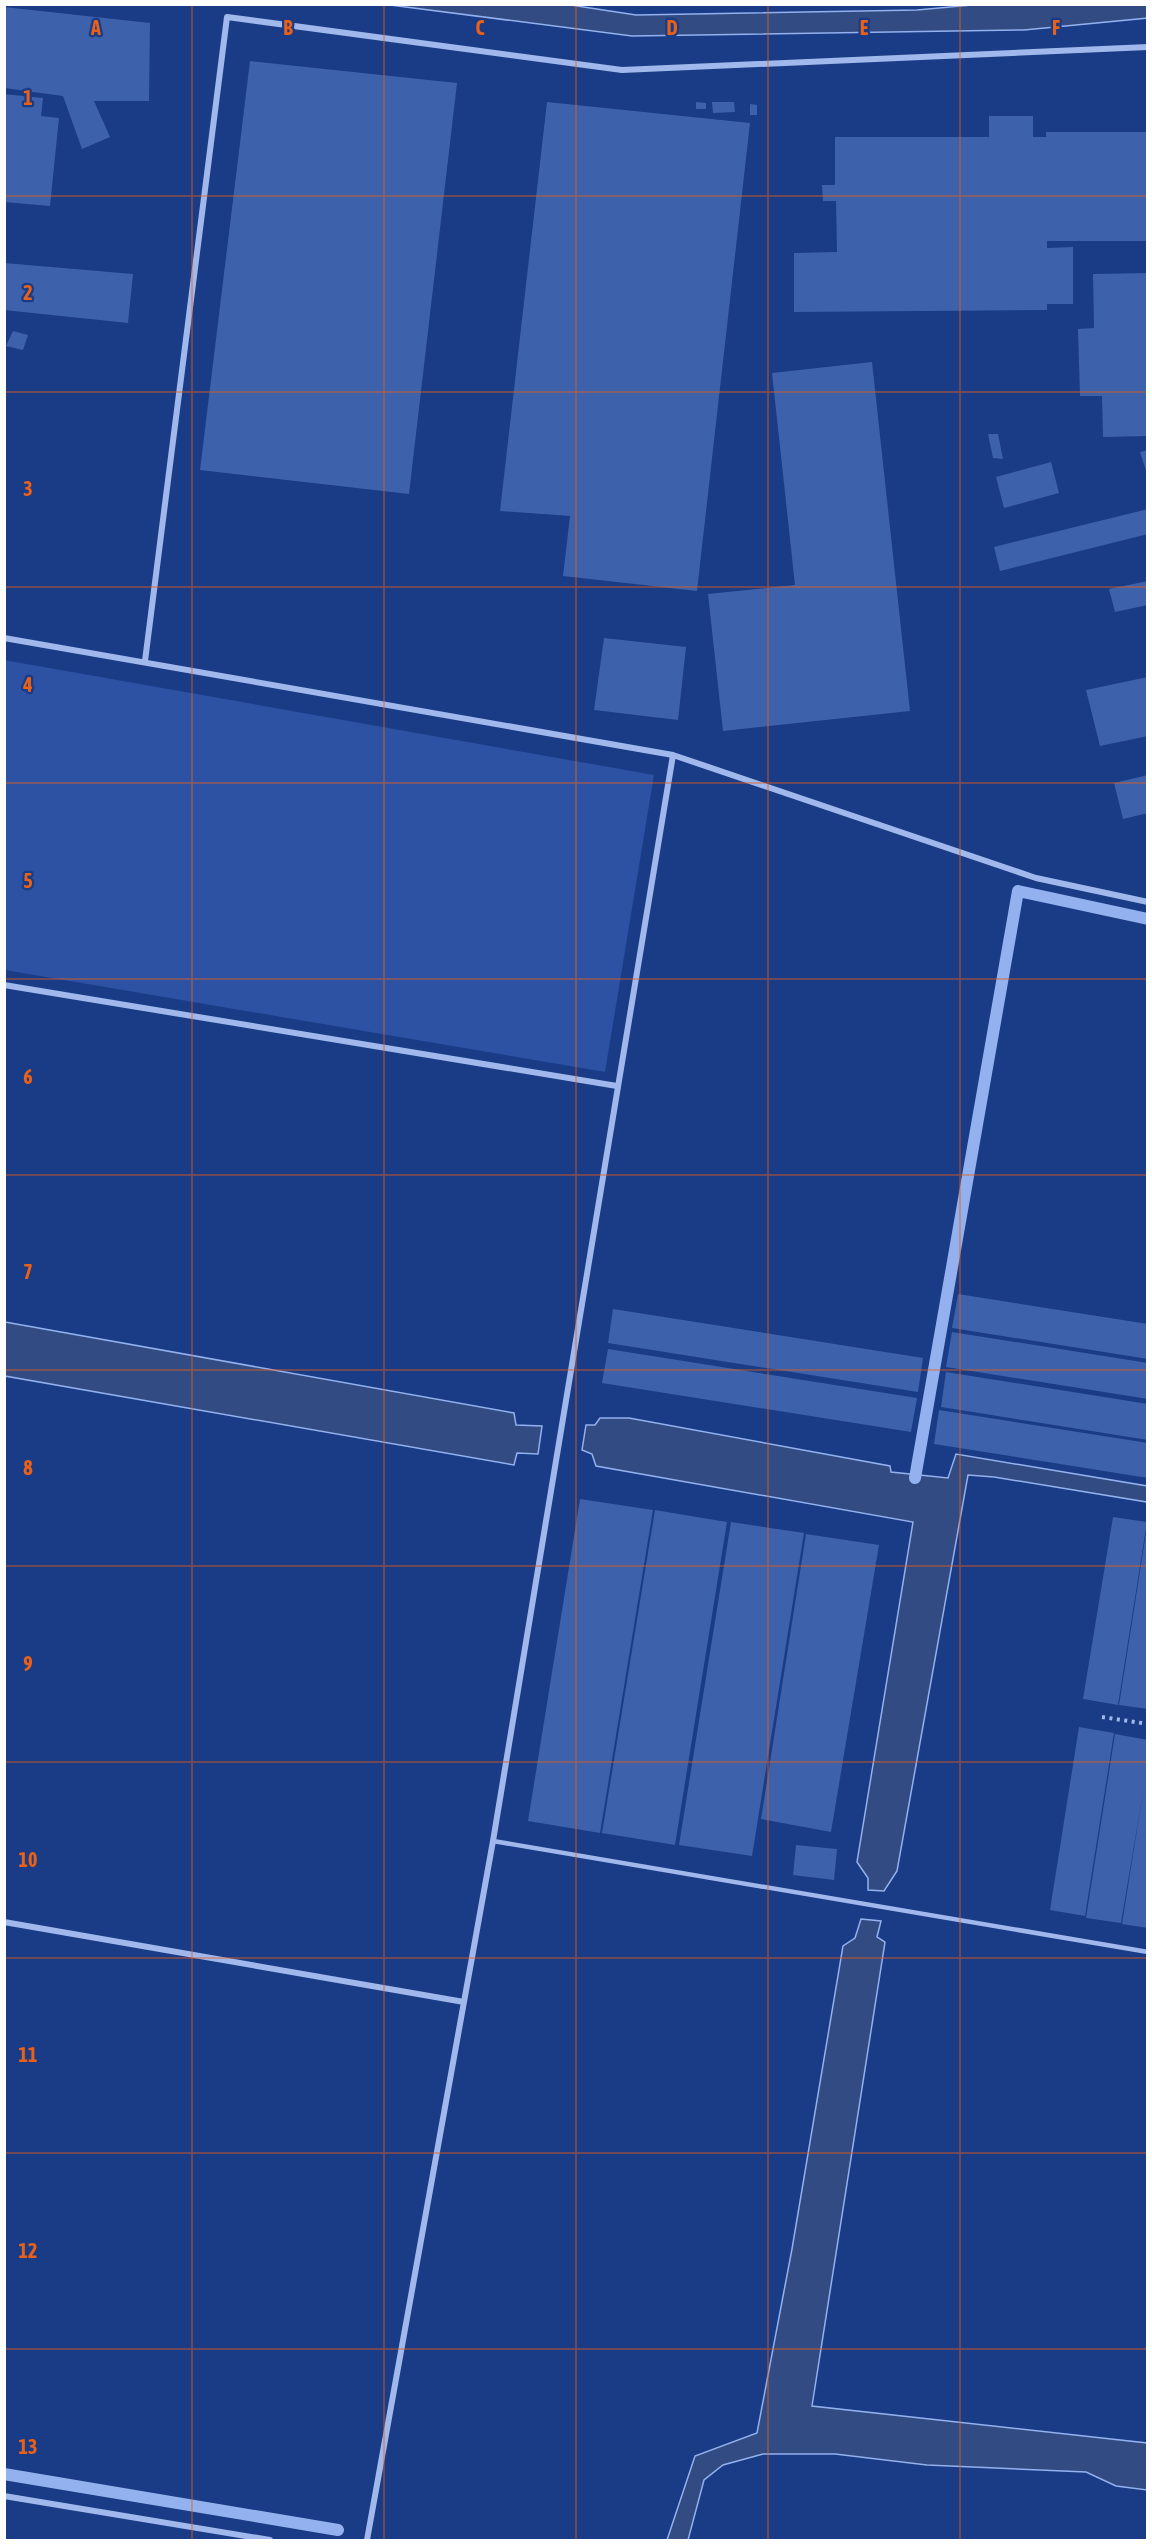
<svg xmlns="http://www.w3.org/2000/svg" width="1152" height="2545" viewBox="0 0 1152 2545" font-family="'Asap Condensed',sans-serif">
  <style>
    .green { fill: #2d52a3 }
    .water { fill: #334b83; stroke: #92b1ee; stroke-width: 1.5 }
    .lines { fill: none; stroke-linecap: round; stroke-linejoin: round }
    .stream { stroke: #92b1ee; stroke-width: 12 }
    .building { fill: #3e61ac }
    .path { stroke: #a0b8ec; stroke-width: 4; stroke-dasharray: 3 4.5; stroke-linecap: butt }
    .lane { stroke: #a0b8ec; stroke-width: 4.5 }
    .street { stroke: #a0b8ec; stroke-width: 6 }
    .grid { fill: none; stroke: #e96118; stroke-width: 1.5; stroke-opacity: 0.55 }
    .grid-label { font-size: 20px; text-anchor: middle; font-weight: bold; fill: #e96118; stroke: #1a3b85; stroke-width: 4.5; stroke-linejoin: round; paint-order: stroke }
  </style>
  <rect width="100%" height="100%" fill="#1a3b85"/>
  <!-- green -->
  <path class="green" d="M 4,660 L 654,775 L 605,1072 L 5,970 Z"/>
  <!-- water -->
  <path class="water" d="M 564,4 L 636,15 L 917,10 L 983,4 L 1147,4 L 1148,18 L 1024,30 L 632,36 L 390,5 Z
    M 5,1322 L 514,1413 L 516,1425 L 542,1426 L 538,1454 L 517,1453 L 514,1465 L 5,1376 Z
    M 600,1418 L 629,1418 L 890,1466 L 891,1472 L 948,1478 L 956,1454 L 1147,1486 L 1147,1502 L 994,1477 L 968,1475 L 897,1871 L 884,1891 L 868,1890 L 868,1878 L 857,1862 L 913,1522 L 596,1466 L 592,1454 L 582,1450 L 586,1425 L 595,1425 Z
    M 861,1919 L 881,1921 L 877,1937 L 885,1942 L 812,2406 L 1147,2443 L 1147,2490 L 1116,2486 L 1086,2472 L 927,2465 L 835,2454 L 763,2454 L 723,2465 L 704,2480 L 688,2540 L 667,2540 L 695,2456 L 757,2433 L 792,2249 L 843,1946 L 855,1938 Z"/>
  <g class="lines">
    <!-- stream -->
    <path class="stream" d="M 915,1478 L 1018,891 L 1148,919
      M 4,2474 L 338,2530"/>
  </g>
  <!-- building -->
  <path class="building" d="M 4,7 L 150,23 L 149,101 L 94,101 L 110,137 L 82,149 L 63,96 L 4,88 Z
    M 250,61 L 457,83 L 409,494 L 200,470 Z
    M 4,94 L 43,98 L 41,116 L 59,118 L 50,206 L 4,202 Z
    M 547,102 L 750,123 L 697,591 L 563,576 L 570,516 L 500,511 Z
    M 696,102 L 706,103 L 706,109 L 696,109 Z
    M 712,102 L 734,102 L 735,112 L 713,113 Z
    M 750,104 L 757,105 L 757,115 L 750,115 Z
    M 989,116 L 1033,116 L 1033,137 L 1046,137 L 1046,132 L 1148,132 L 1148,241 L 1047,241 L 1047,248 L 1073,247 L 1073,304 L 1047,304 L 1047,310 L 794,312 L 794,253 L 837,252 L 836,201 L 823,201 L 822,185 L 835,185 L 835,137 L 989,137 Z
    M 4,263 L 133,274 L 128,323 L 4,310 Z
    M 1148,273 L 1148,436 L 1103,437 L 1102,396 L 1080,396 L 1078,329 L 1094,328 L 1093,274 Z
    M 13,331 L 28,335 L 23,350 L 6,346 Z
    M 872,362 L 910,711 L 723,731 L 708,594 L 795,585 L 772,373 Z
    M 988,434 L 998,434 L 1003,459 L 993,458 Z
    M 1148,450 L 1148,474 L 1147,474 L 1140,452 Z
    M 1051,462 L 1059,493 L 1004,508 L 996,477 Z
    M 1148,509 L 1148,534 L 1000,571 L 994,547 Z
    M 1148,581 L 1148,605 L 1115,612 L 1109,589 Z
    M 604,638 L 686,647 L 678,720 L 594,710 Z
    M 1148,677 L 1148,736 L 1100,746 L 1086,690 Z
    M 1148,775 L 1148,813 L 1123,819 L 1114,783 Z
    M 958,1294 L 1148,1324 L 1148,1359 L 952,1328 Z
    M 613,1309 L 923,1358 L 918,1392 L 608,1343 Z
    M 952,1332 L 1148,1363 L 1148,1399 L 946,1367 Z
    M 608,1349 L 917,1398 L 911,1432 L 602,1383 Z
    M 946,1372 L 1148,1404 L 1148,1440 L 941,1407 Z
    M 939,1410 L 1148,1443 L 1148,1478 L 934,1444 Z
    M 580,1499 L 653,1510 L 600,1833 L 528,1821 Z
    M 655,1510 L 727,1522 L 675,1845 L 602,1833 Z
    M 1113,1517 L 1147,1522 L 1118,1705 L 1083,1699 Z
    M 731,1522 L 804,1533 L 752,1856 L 679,1845 Z
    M 1146,1533 L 1148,1533 L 1148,1709 L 1119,1705 Z
    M 806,1534 L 879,1545 L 831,1832 L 761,1819 Z
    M 1079,1727 L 1114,1733 L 1085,1916 L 1050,1910 Z
    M 1115,1734 L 1148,1740 L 1148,1928 L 1122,1924 L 1143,1792 L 1121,1923 L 1086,1918 Z
    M 796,1845 L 837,1849 L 834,1880 L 793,1875 Z"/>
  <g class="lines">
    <!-- path -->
    <path class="path" d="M 1102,1717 L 1148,1724"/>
    <!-- lane -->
    <path class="lane" d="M 493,1841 L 1148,1952"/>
    <!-- street -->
    <path class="street" d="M 4,638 L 673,755 L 1036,878 L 1148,902
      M 145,661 L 227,17 L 622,70 L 1148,47
      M 4,985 L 617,1086
      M 4,1922 L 464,2002
      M 4,2496 L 270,2540
      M 367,2540 L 493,1841 L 673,755"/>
  </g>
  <!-- grid -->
  <path class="grid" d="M 192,4 L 192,2540M 384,4 L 384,2540M 576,4 L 576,2540M 768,4 L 768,2540M 960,4 L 960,2540M 4,196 L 1148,196M 4,392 L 1148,392M 4,587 L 1148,587M 4,783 L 1148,783M 4,979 L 1148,979M 4,1175 L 1148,1175M 4,1370 L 1148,1370M 4,1566 L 1148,1566M 4,1762 L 1148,1762M 4,1958 L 1148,1958M 4,2153 L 1148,2153M 4,2349 L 1148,2349"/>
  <g class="grid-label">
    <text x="96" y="35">A</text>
    <text x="288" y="35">B</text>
    <text x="480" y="35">C</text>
    <text x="672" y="35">D</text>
    <text x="864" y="35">E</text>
    <text x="1056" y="35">F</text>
    <text x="28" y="105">1</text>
    <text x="28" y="300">2</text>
    <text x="28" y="496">3</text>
    <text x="28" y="692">4</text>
    <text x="28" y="888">5</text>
    <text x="28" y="1084">6</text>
    <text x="28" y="1279">7</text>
    <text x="28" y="1475">8</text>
    <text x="28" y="1671">9</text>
    <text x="28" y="1867">10</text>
    <text x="28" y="2062">11</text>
    <text x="28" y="2258">12</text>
    <text x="28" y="2454">13</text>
  </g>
  <!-- border -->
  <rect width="1152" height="2545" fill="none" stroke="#ffffff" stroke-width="12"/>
</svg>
